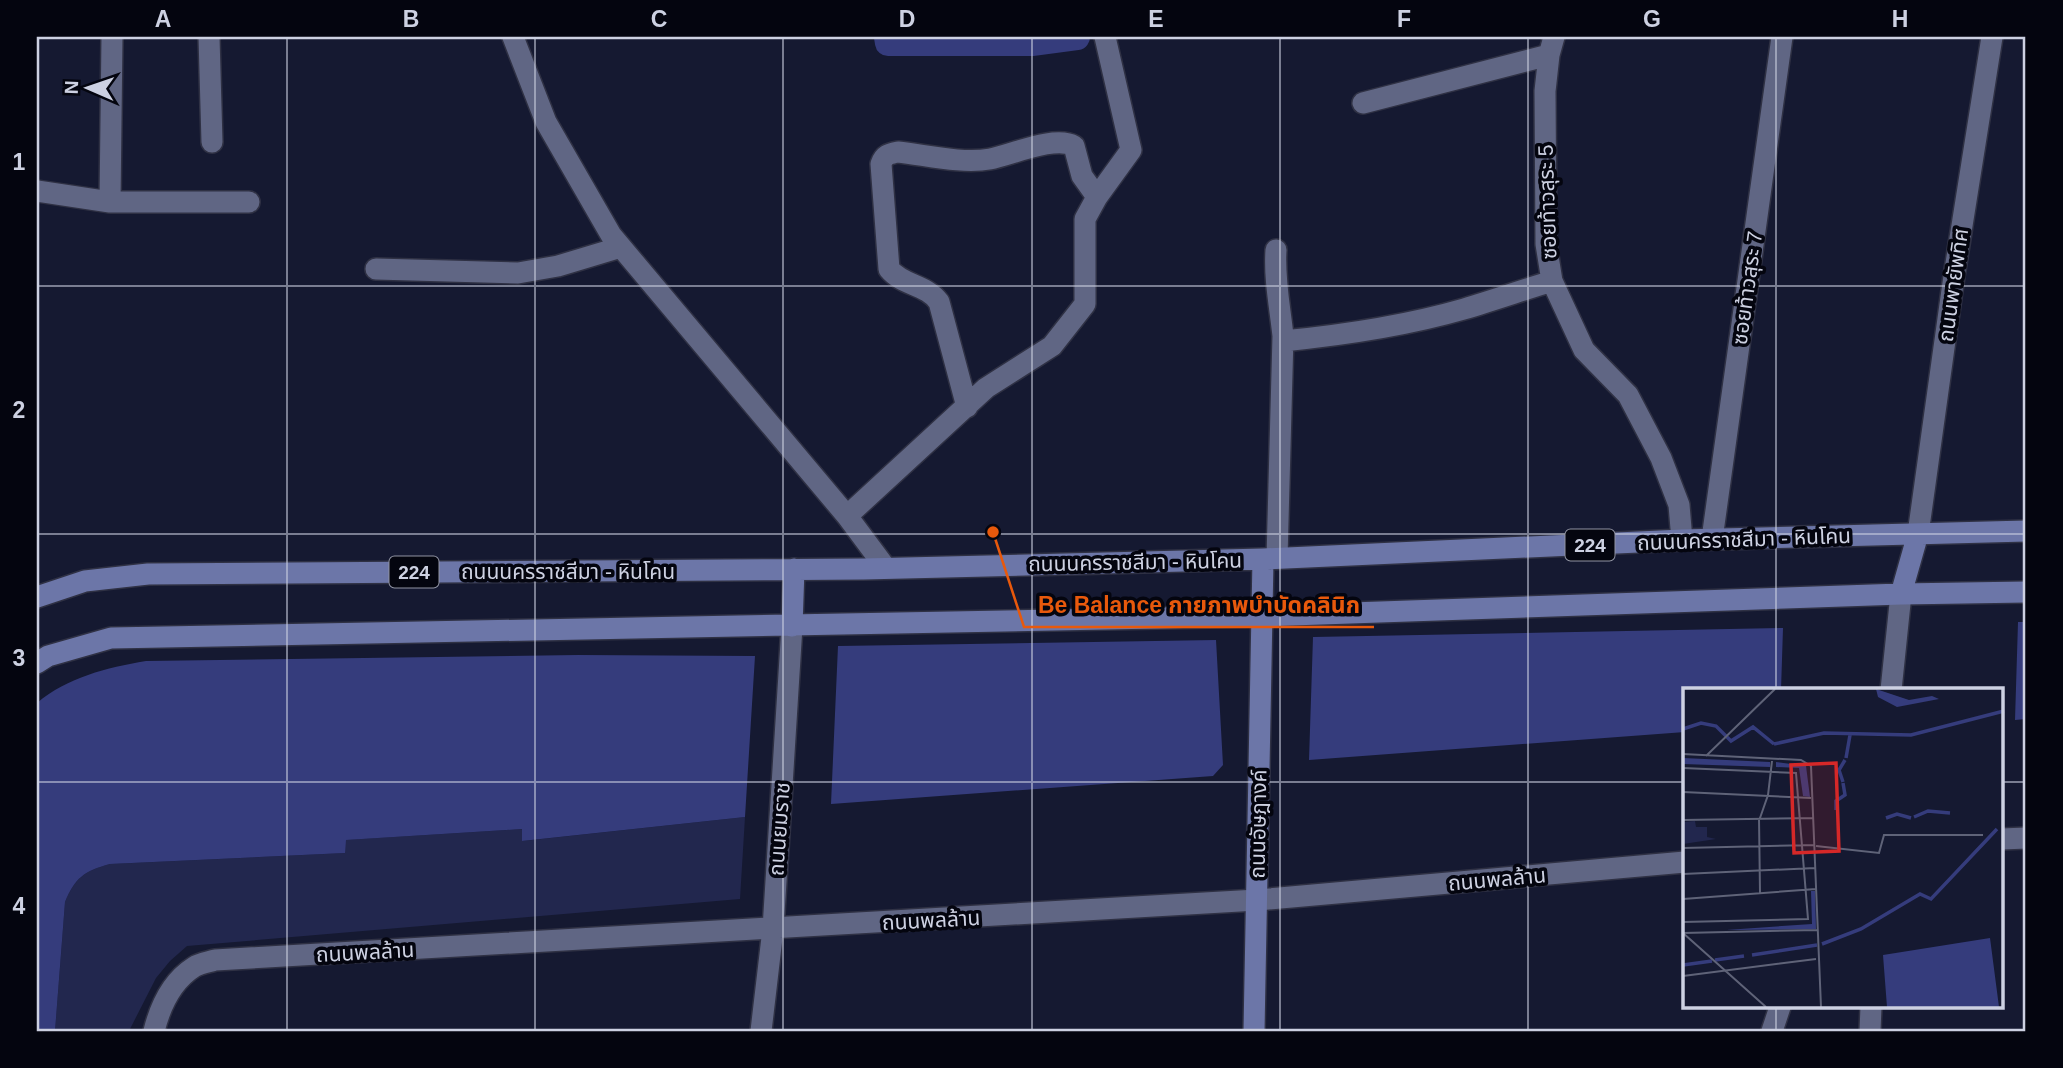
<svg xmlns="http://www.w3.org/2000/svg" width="2063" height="1068" viewBox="0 0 2063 1068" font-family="Arial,'Noto Sans Thai',sans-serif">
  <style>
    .green { fill: #22274e }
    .water { fill: #353c7c }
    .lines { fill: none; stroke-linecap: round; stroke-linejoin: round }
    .canal { stroke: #353c7c; stroke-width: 26 }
    .minor-casing { stroke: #2f3144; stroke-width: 24 }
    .major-casing { stroke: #2f3144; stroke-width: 24 }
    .minor { stroke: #606684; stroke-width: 21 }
    .major { stroke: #6c76a8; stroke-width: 21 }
    .grid { fill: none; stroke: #cdd1e2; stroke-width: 2; stroke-opacity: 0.55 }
    .labels { text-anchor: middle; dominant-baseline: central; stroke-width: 7; stroke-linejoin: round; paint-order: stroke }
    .shield { fill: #04050f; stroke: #9194a3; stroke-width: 2 }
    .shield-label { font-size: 19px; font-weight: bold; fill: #cdd1e2 }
    .street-label { font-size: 21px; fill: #cdd1e2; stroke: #04050f }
    .inset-river { fill: none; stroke: #353c7c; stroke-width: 3.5 }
    .inset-road { fill: none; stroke: #5f6378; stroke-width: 2 }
    .view { fill: #d62828; fill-opacity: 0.15; stroke: #d62828; stroke-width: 3.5 }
    .inset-edge { fill: none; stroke: #cdd1e2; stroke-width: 3.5 }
    .leader { fill: none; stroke: #e8590c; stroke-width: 2.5 }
    .callout-dot { fill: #e8590c; stroke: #04050f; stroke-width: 2.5 }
    .callout-label { font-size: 23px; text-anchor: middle; font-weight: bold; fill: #e8590c; stroke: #04050f; stroke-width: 7; stroke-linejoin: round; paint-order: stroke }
    .neatline { fill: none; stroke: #cdd1e2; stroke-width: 2.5 }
    .grid-label { font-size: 23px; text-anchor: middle; font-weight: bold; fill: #cdd1e2 }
  </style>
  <rect width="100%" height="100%" fill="#151931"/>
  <!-- green -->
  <path class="green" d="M 745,817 L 740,899 L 187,946 L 170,961 L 156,978 L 129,1031 L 55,1031 L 65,902 C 75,878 84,871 110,864 L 345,853 L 345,840 L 523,829 L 523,841 Z"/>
  <!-- water -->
  <path class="water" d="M 2018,622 L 2026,622 L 2026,719 L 2015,720 Z
    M 1783,628 L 1781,690 L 1685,690 L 1685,732 L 1309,760 L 1313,637 Z
    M 1216,640 L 1223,765 L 1213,776 L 831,804 L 838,646 Z
    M 578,655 L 755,656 L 745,817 L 522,841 L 522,829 L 346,840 L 345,853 L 110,864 C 84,871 75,878 65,902 L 55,1031 L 37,1031 L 37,703 C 68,677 106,668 146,661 Z"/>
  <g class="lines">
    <!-- canal -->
    <path class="canal" d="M 887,37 L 888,43 L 1032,43 L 1077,37"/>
    <!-- minor casing -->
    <g class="minor-casing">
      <path id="minor" d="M 209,37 L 212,142
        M 513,37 L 546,122 L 611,235 L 847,516 L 885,567
        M 1554,37 L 1549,55 L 1545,91 L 1546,244 L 1552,281 L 1584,350 L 1628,395 L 1661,458 L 1679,505 L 1682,540
        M 1363,103 L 1549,55
        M 37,191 L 110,202 L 249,202
        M 110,202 L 112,37
        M 1276,250 C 1274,279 1280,307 1283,336 L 1277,558
        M 376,269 L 518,273 L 558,266 L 621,247
        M 1283,341 C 1344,335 1405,326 1464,309 C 1494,300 1523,290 1552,281
        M 967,407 L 939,302 C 926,284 903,286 889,269 L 881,164 C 884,155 888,154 898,152 C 926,155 962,164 990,159 C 1011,155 1055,135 1074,146 L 1082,176 L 1097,197
        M 847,516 L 986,388 L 1052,346 L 1085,304 L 1085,219 L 1097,197 L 1131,150 L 1105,37
        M 1918,534 L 1954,276 L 1992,37
        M 1712,539 L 1782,37
        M 1891,690 L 1901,594
        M 2002,839 L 2026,838
        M 154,1031 C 160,1007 172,981 194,967 C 200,963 209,962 215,960 L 1257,900 L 1685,862
        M 761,1031 L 773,929 L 792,626
        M 1772,1031 L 1780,1007
        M 1870,1031 L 1871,1007"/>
    </g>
    <!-- major casing -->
    <g class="major-casing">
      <path id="major" d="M 1901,594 L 1918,534
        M 37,597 L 85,581 L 148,574 L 864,569 L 1263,559 L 1682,540 L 2026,531
        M 792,626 L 794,569
        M 37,663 L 48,656 L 111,638 L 1261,616 L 1901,594 L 2026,592
        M 1254,1031 L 1263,559"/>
    </g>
    <!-- minor -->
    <use href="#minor" class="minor"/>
    <!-- major -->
    <use href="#major" class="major"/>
  </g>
  <!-- grid -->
  <path class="grid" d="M 287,37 L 287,1031M 535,37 L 535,1031M 783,37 L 783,1031M 1032,37 L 1032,1031M 1280,37 L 1280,1031M 1528,37 L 1528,1031M 1776,37 L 1776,690M 37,286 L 2026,286M 37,534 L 2026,534M 37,782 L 1685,782M 2002,782 L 2026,782M 1776,1007 L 1776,1031"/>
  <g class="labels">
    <!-- shield labels -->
    <g class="shield">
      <rect x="1565.5" y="529.5" width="49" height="31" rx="5"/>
      <rect x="389.5" y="556.5" width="49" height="31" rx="5"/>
    </g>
    <g class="shield-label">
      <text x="1590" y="545">224</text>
      <text x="414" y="572">224</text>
    </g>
    <!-- street labels -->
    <g class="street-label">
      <text transform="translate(1547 202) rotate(-92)">ซอยท้าวสุระ 5</text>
      <text transform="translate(1953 285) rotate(-82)">ถนนพายัพทิศ</text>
      <text transform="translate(1747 288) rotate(-82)">ซอยท้าวสุระ 7</text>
      <text transform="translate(1744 539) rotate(-2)">ถนนนครราชสีมา - หินโคน</text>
      <text transform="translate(1135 562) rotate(-1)">ถนนนครราชสีมา - หินโคน</text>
      <text x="568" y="571">ถนนนครราชสีมา - หินโคน</text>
      <text transform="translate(1258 824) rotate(-89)">ถนนอัษฎางค์</text>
      <text transform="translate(779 829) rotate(-86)">ถนนยมราช</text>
      <text transform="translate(1497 879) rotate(-5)">ถนนพลล้าน</text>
      <text transform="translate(931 920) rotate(-3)">ถนนพลล้าน</text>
      <text transform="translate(365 952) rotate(-3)">ถนนพลล้าน</text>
    </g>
  </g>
  <!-- overview -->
  <g transform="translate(1683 688)">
    <rect width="320" height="320" fill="#151931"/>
    <path d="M 12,133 L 13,139 L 24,139 L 24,149 L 33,151 L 0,156 L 0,134 Z" fill="#22274e"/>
    <path d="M 193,1 L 226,12 L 249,8 L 256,11 L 214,19 L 195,9 ZM 0,70 L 87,74 L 87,79 L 0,76 ZM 93,74 L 123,78 L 127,109 L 120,108 L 116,80 L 93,79 ZM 128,203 L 132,203 L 133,241 L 43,242 L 129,236 ZM 307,250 L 316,319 L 204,319 L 200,267 Z" fill="#353c7c"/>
    <path class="inset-river" d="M 0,41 L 18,35 L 33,38 L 48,53 L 70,39 L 91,56M 91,56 L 141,45 L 228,47 L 321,23M 163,70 L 167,47M 160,94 L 156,82 L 162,72M 153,122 L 153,113 L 162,107 L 160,95M 231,129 L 245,123 L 267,125M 203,130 L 214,126 L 228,130M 139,256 L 178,241 L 237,206 L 248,211 L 314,141M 69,267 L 134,257M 32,272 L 61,268M 0,277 L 29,273"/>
    <path class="inset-road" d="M 0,66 L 118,72 L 128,78 L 138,319M 23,68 L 92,1M 0,80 L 113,85 L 125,231 L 0,234M 0,104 L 128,110M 76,130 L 77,205M 77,130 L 85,107 L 89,73M 0,132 L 131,130M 133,158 L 196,165 L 201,147 L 300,147M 0,160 L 131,157M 0,186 L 132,180M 0,211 L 133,201M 0,245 L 83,319M 0,245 L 134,242M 0,288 L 133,271"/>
    <path class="view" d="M 153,75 L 156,163 L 111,165 L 108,77 Z"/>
    <rect width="320" height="320" class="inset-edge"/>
  </g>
  <!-- callouts -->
  <path class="leader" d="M993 532L1024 627H1374"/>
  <circle class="callout-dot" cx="993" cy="532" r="7"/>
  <g class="callout-label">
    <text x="1199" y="613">Be Balance กายภาพบำบัดคลินิก</text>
  </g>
  <!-- border -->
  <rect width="2063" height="1068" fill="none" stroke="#04050f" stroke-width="77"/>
  <!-- north arrow -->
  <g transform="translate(88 88) rotate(272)" stroke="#04050f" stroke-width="5" paint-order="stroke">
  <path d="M0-5L12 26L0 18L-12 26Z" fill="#cdd1e2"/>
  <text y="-10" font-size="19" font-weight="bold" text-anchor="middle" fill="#cdd1e2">N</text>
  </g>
  <rect x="38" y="38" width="1986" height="992" class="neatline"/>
  <g class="grid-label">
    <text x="163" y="27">A</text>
    <text x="411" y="27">B</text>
    <text x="659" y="27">C</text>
    <text x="907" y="27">D</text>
    <text x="1156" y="27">E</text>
    <text x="1404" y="27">F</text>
    <text x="1652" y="27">G</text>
    <text x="1900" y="27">H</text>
    <text x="19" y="170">1</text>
    <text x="19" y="418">2</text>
    <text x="19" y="666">3</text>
    <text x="19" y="914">4</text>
  </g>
</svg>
